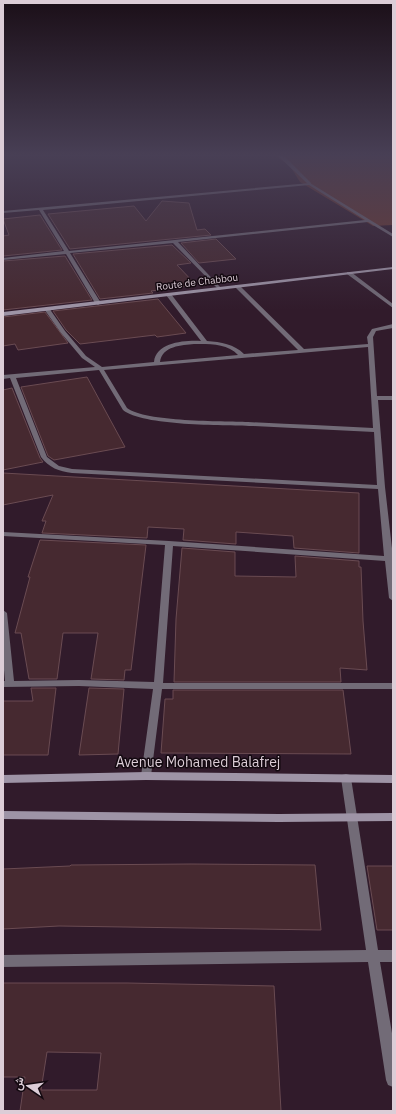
<svg xmlns="http://www.w3.org/2000/svg" width="396" height="1114" viewBox="0 0 396 1114" font-family="'IBM Plex Sans',Vazirmatn,sans-serif">
  <style>
    .green { fill: #6d3a31 }
    .building { fill: #462930; stroke: #6a4b52; fill-rule: evenodd }
    .lines { fill: none; stroke-linecap: round; stroke-linejoin: round }
    .lane { fill: #726b77; fill-rule: evenodd }
    .street { fill: #726b77; fill-rule: evenodd }
    .secondary { fill: #9e94a6; fill-rule: evenodd }
    .labels { text-anchor: middle; dominant-baseline: central; stroke-width: 3; stroke-linejoin: round; paint-order: stroke }
    .far-street-label { font-size: 10px; fill: #dccdd7; stroke: #130910 }
    .near-street-label { font-size: 14px; fill: #dccdd7; stroke: #130910 }
  </style>
  <rect width="100%" height="100%" fill="#311b2b"/>
  <!-- green -->
  <path class="green" d="M 273,154 L 393,154 L 393,225 L 373,226 L 300,182 L 290,166 Z"/>
  <!-- building -->
  <path class="building" d="M 162,201 L 189,203 L 197,230 L 205,229 L 211,235 L 70,249 L 48,214 L 134,206 L 146,221 Z
    M 40,215 L 62,250 L 3,256 L 3,236 L 9,235 L 3,219 Z
    M 216,239 L 236,259 L 199,263 L 181,243 Z
    M 172,245 L 191,263 L 177,265 L 196,285 L 151,291 L 153,293 L 100,299 L 73,254 Z
    M 65,256 L 92,300 L 3,310 L 3,261 Z
    M 158,299 L 186,333 L 157,337 L 155,335 L 80,344 L 66,330 L 53,311 Z
    M 45,312 L 68,343 L 18,350 L 15,344 L 3,346 L 3,317 Z
    M 87,377 L 125,447 L 54,460 L 48,456 L 21,387 Z
    M 12,388 L 40,458 L 43,462 L 3,470 L 3,390 Z
    M 3,473 L 359,493 L 359,553 L 294,548 L 293,536 L 236,532 L 236,544 L 183,540 L 184,529 L 148,527 L 147,538 L 42,533 L 46,521 L 42,521 L 53,495 L 3,505 Z
    M 40,540 L 146,545 L 131,670 L 125,670 L 124,680 L 91,679 L 98,633 L 63,633 L 57,679 L 29,679 L 21,633 L 15,633 L 30,577 L 28,577 Z
    M 182,548 L 235,552 L 235,576 L 296,577 L 295,556 L 359,561 L 359,567 L 361,567 L 363,621 L 367,670 L 340,668 L 341,682 L 174,682 L 176,619 Z
    M 31,688 L 56,688 L 48,755 L 3,755 L 3,701 L 33,701 Z
    M 89,688 L 124,689 L 118,754 L 79,755 Z
    M 173,690 L 343,690 L 351,754 L 161,753 L 165,699 L 173,699 Z
    M 191,864 L 315,865 L 321,930 L 59,926 L 3,929 L 3,869 L 70,866 L 71,865 Z
    M 367,866 L 393,866 L 393,930 L 377,930 Z
    M 3,983 L 127,983 L 274,986 L 281,1111 L 20,1111 L 25,1077 L 3,1077 ZM 47,1052 L 101,1053 L 97,1090 L 41,1090 Z"/>
  <g class="lines">
    <!-- lane -->
    <path class="lane" d="M 276,154 L 280,154 L 287,159 L 311,183 L 311,185 L 309,185 Z"/>
    <!-- street -->
    <path class="street" d="M 310,183 L 393,234 L 393,237 L 368,222 L 178,242 L 221,288 L 221,289 L 219,290 L 173,243 L 70,253 L 101,303 L 98,305 L 95,303 L 66,254 L 3,260 L 3,258 L 64,251 L 39,210 L 3,213 L 3,211 ZM 309,185 L 365,220 L 69,251 L 43,210 Z
      M 347,272 L 351,272 L 393,304 L 393,308 L 347,274 Z
      M 235,285 L 239,285 L 304,349 L 368,344 L 367,337 L 372,329 L 393,324 L 393,328 L 376,331 L 373,337 L 377,396 L 393,396 L 393,400 L 378,400 L 385,487 L 393,557 L 393,601 L 389,598 L 385,561 L 173,546 L 163,683 L 393,683 L 393,689 L 162,689 L 151,776 L 150,779 L 146,780 L 142,779 L 141,776 L 153,689 L 79,686 L 3,687 L 3,681 L 5,681 L 3,659 L 3,610 L 7,613 L 14,681 L 79,680 L 154,682 L 165,545 L 3,536 L 3,532 L 169,541 L 384,556 L 378,489 L 72,473 C 59,471 49,468 41,457 L 10,378 L 3,379 L 3,375 L 95,367 L 82,358 L 61,333 L 44,309 L 47,307 L 49,308 L 65,331 L 86,356 L 102,367 L 154,362 C 156,342 186,340 201,341 L 166,295 L 169,293 L 171,294 L 207,341 C 221,342 234,344 244,354 L 298,350 L 235,287 ZM 194,344 C 209,344 227,343 238,355 L 160,362 C 162,346 182,345 194,344 ZM 368,347 L 373,428 C 332,426 290,424 248,422 C 223,421 145,422 127,408 L 104,370 ZM 99,370 L 123,410 C 142,426 224,425 252,426 C 292,428 333,430 374,432 L 377,485 L 72,469 L 59,466 L 47,457 L 16,378 Z
      M 346,774 L 350,775 L 351,778 L 378,950 L 393,950 L 393,962 L 380,962 L 393,1039 L 393,1087 L 388,1085 L 386,1080 L 368,962 L 3,967 L 3,955 L 366,950 L 341,778 L 342,775 Z"/>
    <!-- secondary -->
    <path class="secondary" d="M 393,267 L 393,269 L 3,316 L 3,312 Z
      M 146,772 L 393,775 L 393,783 L 146,780 L 3,783 L 3,775 Z
      M 3,811 L 279,814 L 393,813 L 393,821 L 279,822 L 3,819 Z"/>
  </g>
  <!-- sky -->
  <linearGradient id="sky" x2="0" y2="1"><stop stop-color="#1b0f18"/><stop offset="0.5" stop-color="#483f55"/><stop offset="1" stop-color="#483f55" stop-opacity="0"/></linearGradient>
  <rect width="396" height="310" fill="url(#sky)"/>
  <g class="labels">
    <!-- far-street labels -->
    <g class="far-street-label">
      <text transform="translate(197 282) rotate(-7)">Route de Chabbou</text>
    </g>
    <!-- near-street labels -->
    <g class="near-street-label">
      <text x="198" y="762">Avenue Mohamed Balafrej</text>
    </g>
  </g>
  <!-- border -->
  <rect width="396" height="1114" fill="none" stroke="#dccdd7" stroke-width="8"/>
  <!-- north arrow -->
  <g transform="translate(28 1086) rotate(283)" stroke="#130910" stroke-width="3" paint-order="stroke">
  <path d="M0-3L7 15L0 10L-7 15Z" fill="#dccdd7"/>
  <text y="-6" font-size="11" font-weight="bold" text-anchor="middle" fill="#dccdd7">ش</text>
  </g>
</svg>
